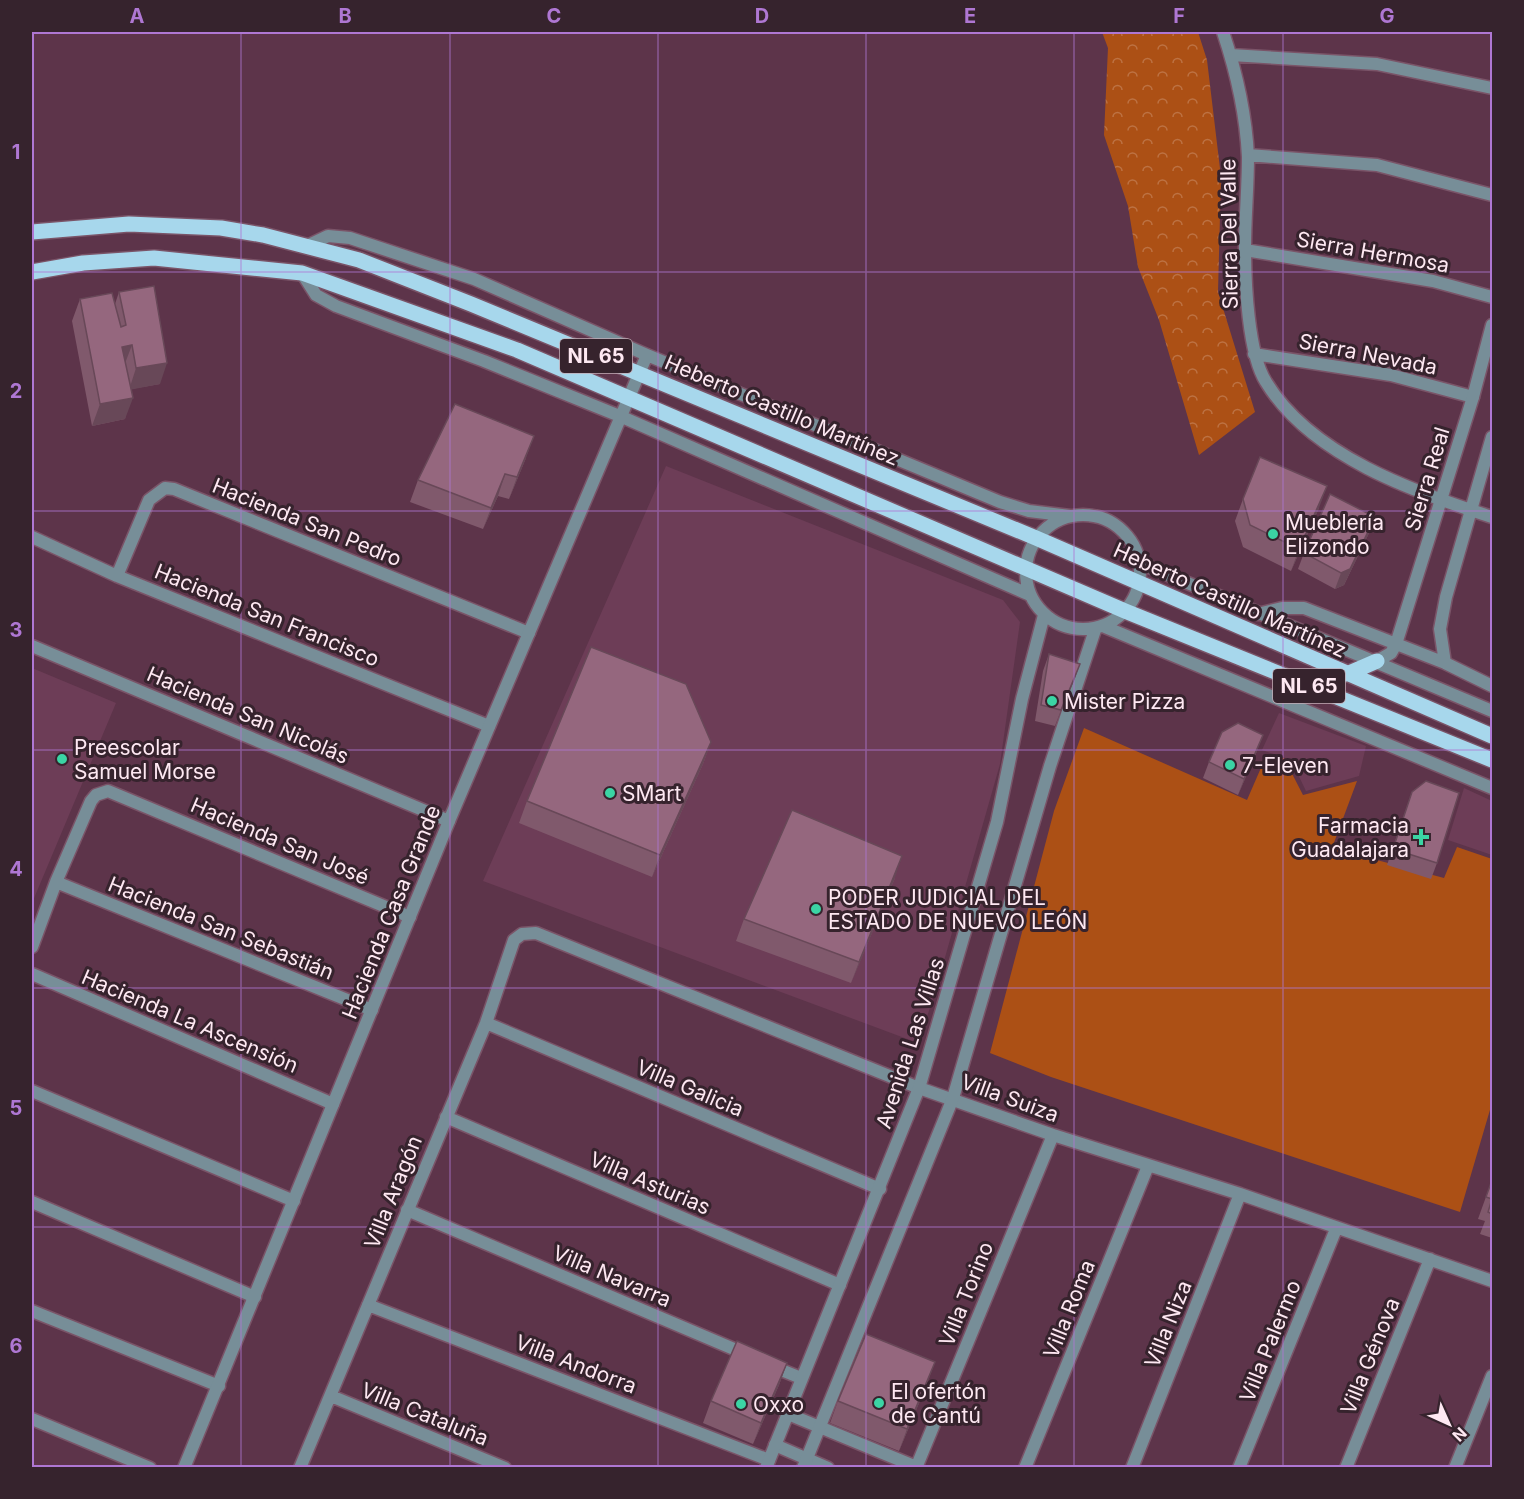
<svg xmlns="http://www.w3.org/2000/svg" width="1524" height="1499" viewBox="0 0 1524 1499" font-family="Inter,sans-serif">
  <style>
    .built { fill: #6d3d57 }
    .grass { fill: #ac5015 }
    .park { fill: url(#park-crowns) }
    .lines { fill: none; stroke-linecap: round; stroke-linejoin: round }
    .minor-casing { stroke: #7a5468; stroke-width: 15 }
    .tertiary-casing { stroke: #7a5468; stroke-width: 15 }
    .primary-casing { stroke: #7a5468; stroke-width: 18 }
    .minor { stroke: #778e98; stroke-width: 12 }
    .tertiary { stroke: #778e98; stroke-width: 12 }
    .primary { stroke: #a7d7ec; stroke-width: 15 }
    .wall { fill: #80596c }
    .shaded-wall { fill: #684858 }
    .building { fill: #95677e; stroke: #684858; stroke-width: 1.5 }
    .grid { fill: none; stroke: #af77d3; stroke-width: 1.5; stroke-opacity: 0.55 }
    .poi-dot { fill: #3bd4a4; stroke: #36232d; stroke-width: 2 }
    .labels { text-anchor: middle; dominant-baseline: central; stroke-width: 6; stroke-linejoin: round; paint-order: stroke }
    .shield { fill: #36232d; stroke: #c2adb7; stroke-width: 1.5 }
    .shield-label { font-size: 20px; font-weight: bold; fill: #fee8f2 }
    .street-label { font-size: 21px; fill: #fee8f2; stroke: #36232d }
    .poi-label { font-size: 21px; fill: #fee8f2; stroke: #36232d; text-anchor: start }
    .neatline { fill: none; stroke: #af77d3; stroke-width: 2 }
    .grid-label { font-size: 20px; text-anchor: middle; font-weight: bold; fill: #af77d3 }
  </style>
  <defs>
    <pattern id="park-crowns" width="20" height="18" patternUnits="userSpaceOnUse" patternTransform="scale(1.5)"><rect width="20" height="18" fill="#ac5015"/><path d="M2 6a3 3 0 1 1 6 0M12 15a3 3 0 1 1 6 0" fill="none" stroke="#bd7243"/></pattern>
  </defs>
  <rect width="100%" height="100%" fill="#5d344a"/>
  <!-- built -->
  <path class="built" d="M 666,466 L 1003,600 L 1020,622 L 1000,764 L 934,996 L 918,1043 L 483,881 Z
    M 32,668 L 116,703 L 32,903 Z
    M 1279,713 L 1366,746 L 1359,776 L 1306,791 L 1291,760 L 1262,750 Z
    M 1464,788 L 1492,801 L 1492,855 L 1448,840 Z"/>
  <!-- grass -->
  <path class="grass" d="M 1084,728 L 1247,800 L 1267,754 L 1284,758 L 1303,795 L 1357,781 L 1332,848 L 1444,878 L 1457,847 L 1492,859 L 1492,1103 L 1460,1212 L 1051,1077 L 990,1053 L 1054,811 Z"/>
  <!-- park -->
  <path class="park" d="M 1102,32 L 1198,32 L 1207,60 L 1221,177 L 1218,292 L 1255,412 L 1199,455 L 1159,320 L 1138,267 L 1128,206 L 1104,135 L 1108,48 Z"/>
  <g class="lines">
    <!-- minor casing -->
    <g class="minor-casing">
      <path id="minor" d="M 1223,32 C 1236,71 1246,114 1248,157 C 1248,187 1245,217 1245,248 C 1245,282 1248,354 1266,382 C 1311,456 1414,492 1492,517
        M 1231,55 L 1377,64 L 1492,88
        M 1248,155 L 1377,165 L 1492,195
        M 1245,250 L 1433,281 L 1492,297
        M 1254,354 L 1391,375 L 1473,397
        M 32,537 L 117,576 L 489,726
        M 117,576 L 149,500 L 165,488 L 174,489 L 529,633
        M 32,646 L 449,821
        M 56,882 L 372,1010
        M 32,947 L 56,882 L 91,801 L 96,795 L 108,791 L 410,917
        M 32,974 L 333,1104
        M 486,1023 L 880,1189
        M 32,1091 L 294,1201
        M 446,1117 L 840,1285
        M 32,1202 L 255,1297
        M 407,1210 L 748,1355
        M 368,1305 L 769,1460
        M 32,1311 L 219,1386
        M 769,1365 L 801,1378
        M 331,1396 L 505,1468
        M 788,1414 L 919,1468
        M 32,1419 L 150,1468
        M 775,1445 L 828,1468
        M 300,1468 L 486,1023 L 514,940 L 522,934 L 536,933 L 919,1088 L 1053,1135 L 1240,1194 L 1492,1281
        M 916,1468 L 1053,1135
        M 1025,1468 L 1148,1166
        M 1132,1468 L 1240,1194
        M 1239,1468 L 1336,1229
        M 1346,1468 L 1430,1259
        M 1455,1468 L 1492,1376"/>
    </g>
    <!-- tertiary casing -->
    <g class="tertiary-casing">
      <path id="tertiary" d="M 307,246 L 328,236 L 350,238 L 474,279 L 647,355 L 1000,502 L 1029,511 L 1070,516
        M 302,273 L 316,295 L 336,306 L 484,361 L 622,417 L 1030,595
        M1026 572a57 57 0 1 1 114 0a57 57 0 1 1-114 0Z
        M 1140,563 L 1492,711
        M 1258,614 L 1282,608 L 1304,608 L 1445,663 L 1492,686
        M 1105,627 L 1492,788
        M 1377,661 L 1391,653 L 1396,644 L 1473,397 L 1492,325
        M 1445,663 L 1440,629 L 1446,597 L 1492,437
        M 184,1468 L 449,821 L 647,355
        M 766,1468 L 919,1088 L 997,822 L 1022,699 L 1044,615
        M 803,1468 L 953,1098 L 1050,766 L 1095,630"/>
    </g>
    <!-- primary casing -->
    <g class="primary-casing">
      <path id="primary" d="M 32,232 L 129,224 L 221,228 L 263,235 L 359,260 L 471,304 L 1036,538 L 1492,736
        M 32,272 L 83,263 L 154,258 L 302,273 L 517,350 L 1125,611 L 1492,760
        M 1347,674 L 1377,661"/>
    </g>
    <!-- minor -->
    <use href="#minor" class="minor"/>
    <!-- tertiary -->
    <use href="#tertiary" class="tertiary"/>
    <!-- primary -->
    <use href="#primary" class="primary"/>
  </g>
  <!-- wall -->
  <path class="wall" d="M 119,292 L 160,384 L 131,389 L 125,419 L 92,426 L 72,321 L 80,299 L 115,304 Z
    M 526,458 L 509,499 L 498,496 L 483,529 L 410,502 L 418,480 Z
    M 1243,499 L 1319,508 L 1291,571 L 1243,547 L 1235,521 Z
    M 1375,517 L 1369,533 L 1344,585 L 1335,589 L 1298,569 L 1304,553 Z
    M 1049,654 L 1080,664 L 1055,726 L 1035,721 L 1043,671 Z
    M 711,742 L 703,764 L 652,877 L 519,823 L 527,801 Z
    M 1257,751 L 1238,795 L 1203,778 L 1209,762 Z
    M 1412,792 L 1437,863 L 1431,879 L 1387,865 Z
    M 895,878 L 851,983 L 736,941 L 744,919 Z
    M 1492,1180 L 1492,1238 L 1480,1234 L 1485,1221 L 1478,1219 Z
    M 787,1363 L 779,1385 L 753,1444 L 703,1423 L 711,1401 Z
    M 927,1384 L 899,1451 L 830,1423 L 838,1401 Z"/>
  <!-- shaded-wall -->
  <path class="shaded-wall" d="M 132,345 L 124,366 L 122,347 Z
    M 167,363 L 160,384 L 129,390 L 136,368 Z
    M 133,398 L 125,419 L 92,426 L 100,404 Z
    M 534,436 L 526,458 L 509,499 L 517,477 Z
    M 505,474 L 498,496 L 483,529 L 491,508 Z
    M 1327,486 L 1319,508 L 1291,571 L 1299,549 Z
    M 1375,517 L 1369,533 L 1344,585 L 1335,589 L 1341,573 Z
    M 1080,664 L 1074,681 L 1055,726 L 1061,710 Z
    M 1263,735 L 1257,751 L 1238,795 L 1244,779 Z
    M 711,742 L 703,764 L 652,877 L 660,855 Z
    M 902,856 L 895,878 L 851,983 L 859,962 Z
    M 935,1362 L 927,1384 L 899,1451 L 907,1429 Z
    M 787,1363 L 779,1385 L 753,1444 L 761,1423 Z"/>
  <!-- building -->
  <path class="building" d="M 154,286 L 167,363 L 136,368 L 132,345 L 122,347 L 133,398 L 100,404 L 80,299 L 112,293 L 121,327 L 126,325 L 119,292 Z
    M 455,404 L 534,436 L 517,477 L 505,474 L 491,508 L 418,480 Z
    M 1260,457 L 1327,486 L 1299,549 L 1250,525 L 1243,499 Z
    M 1330,494 L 1375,517 L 1350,569 L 1341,573 L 1304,553 Z
    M 591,647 L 686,684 L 711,742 L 660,855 L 527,801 Z
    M 1049,654 L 1080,664 L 1061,710 L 1041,705 Z
    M 1238,723 L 1263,735 L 1244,779 L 1209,762 L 1222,732 Z
    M 1426,781 L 1459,793 L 1437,863 L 1393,849 L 1412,792 Z
    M 792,810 L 902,856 L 859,962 L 744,919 Z
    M 1492,1180 L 1492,1214 L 1488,1212 L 1492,1199 L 1486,1197 Z
    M 866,1334 L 935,1362 L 907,1429 L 838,1401 Z
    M 737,1341 L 787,1363 L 761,1423 L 711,1401 Z"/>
  <!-- grid -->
  <path class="grid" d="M 241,32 L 241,1468M 450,32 L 450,1468M 658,32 L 658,1468M 866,32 L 866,1468M 1074,32 L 1074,1468M 1283,32 L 1283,1468M 32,272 L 1492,272M 32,511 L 1492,511M 32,750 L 1492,750M 32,988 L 1492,988M 32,1227 L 1492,1227"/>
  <!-- markers -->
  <g class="poi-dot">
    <circle cx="1273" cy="534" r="6"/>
    <circle cx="1052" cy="701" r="6"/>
    <circle cx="62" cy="759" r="6"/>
    <circle cx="1230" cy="765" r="6"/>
    <circle cx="610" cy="793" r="6"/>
    <path d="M1418 828h6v6h6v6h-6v6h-6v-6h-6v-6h6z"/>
    <circle cx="816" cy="909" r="6"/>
    <circle cx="879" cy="1403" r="6"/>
    <circle cx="741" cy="1404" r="6"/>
  </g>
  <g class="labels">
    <!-- shield labels -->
    <g class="shield">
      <rect x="560" y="339" width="72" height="34" rx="4.5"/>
      <rect x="1273" y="669" width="72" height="34" rx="4.5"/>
    </g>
    <g class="shield-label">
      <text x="596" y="356">NL 65</text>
      <text x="1309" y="686">NL 65</text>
    </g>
    <!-- street labels -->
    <g class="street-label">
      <text transform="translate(1229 234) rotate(-91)">Sierra Del Valle</text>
      <text transform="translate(1373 252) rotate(10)">Sierra Hermosa</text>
      <text transform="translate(1368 354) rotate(11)">Sierra Nevada</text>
      <text transform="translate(782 410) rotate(23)">Heberto Castillo Martínez</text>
      <text transform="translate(1427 479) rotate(-73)">Sierra Real</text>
      <text transform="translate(307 522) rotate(22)">Hacienda San Pedro</text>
      <text transform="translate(1230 600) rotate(24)">Heberto Castillo Martínez</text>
      <text transform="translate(267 615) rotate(22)">Hacienda San Francisco</text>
      <text transform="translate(248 715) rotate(23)">Hacienda San Nicolás</text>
      <text transform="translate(280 841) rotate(23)">Hacienda San José</text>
      <text transform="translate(391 912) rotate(-68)">Hacienda Casa Grande</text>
      <text transform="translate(221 928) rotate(22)">Hacienda San Sebastián</text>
      <text transform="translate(190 1021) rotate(23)">Hacienda La Ascensión</text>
      <text transform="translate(910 1043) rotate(-72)">Avenida Las Villas</text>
      <text transform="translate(690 1088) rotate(23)">Villa Galicia</text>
      <text transform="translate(1010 1098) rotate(20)">Villa Suiza</text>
      <text transform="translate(650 1183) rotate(23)">Villa Asturias</text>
      <text transform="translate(393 1192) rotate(-68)">Villa Aragón</text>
      <text transform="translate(612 1276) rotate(23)">Villa Navarra</text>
      <text transform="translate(966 1294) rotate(-68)">Villa Torino</text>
      <text transform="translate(1069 1309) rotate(-68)">Villa Roma</text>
      <text transform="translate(1168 1324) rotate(-68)">Villa Niza</text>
      <text transform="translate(1270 1341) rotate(-68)">Villa Palermo</text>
      <text transform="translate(1370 1356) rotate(-68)">Villa Génova</text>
      <text transform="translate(576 1364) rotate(21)">Villa Andorra</text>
      <text transform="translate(425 1414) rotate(22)">Villa Cataluña</text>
    </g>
    <!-- poi labels -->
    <g class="poi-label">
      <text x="1285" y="522">Mueblería<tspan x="1285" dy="24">Elizondo</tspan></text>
      <text x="1064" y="701">Mister Pizza</text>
      <text x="74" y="747">Preescolar<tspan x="74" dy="24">Samuel Morse</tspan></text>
      <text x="1242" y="765">7-Eleven</text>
      <text x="622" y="793">SMart</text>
      <text x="1409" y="825" text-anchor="end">Farmacia<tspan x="1409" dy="24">Guadalajara</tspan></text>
      <text x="828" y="897">PODER JUDICIAL DEL<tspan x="828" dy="24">ESTADO DE NUEVO LEÓN</tspan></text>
      <text x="891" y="1391">El ofertón<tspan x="891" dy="24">de Cantú</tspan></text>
      <text x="753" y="1404">Oxxo</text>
    </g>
  </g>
  <!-- border -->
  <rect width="1524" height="1499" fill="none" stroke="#36232d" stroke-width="66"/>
  <!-- north arrow -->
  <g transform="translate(1449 1424) rotate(135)" stroke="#36232d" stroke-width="4.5" paint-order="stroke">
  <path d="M0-4.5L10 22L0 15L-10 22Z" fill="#fee8f2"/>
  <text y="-9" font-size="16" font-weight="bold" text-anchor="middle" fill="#fee8f2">N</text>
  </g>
  <rect x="33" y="33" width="1458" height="1433" class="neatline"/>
  <g class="grid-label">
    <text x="137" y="23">A</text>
    <text x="345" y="23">B</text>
    <text x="554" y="23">C</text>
    <text x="762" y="23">D</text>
    <text x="970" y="23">E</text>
    <text x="1179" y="23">F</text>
    <text x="1387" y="23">G</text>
    <text x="16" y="159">1</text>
    <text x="16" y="398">2</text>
    <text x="16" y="637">3</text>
    <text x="16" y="876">4</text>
    <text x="16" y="1115">5</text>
    <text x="16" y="1353">6</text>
  </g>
</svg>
